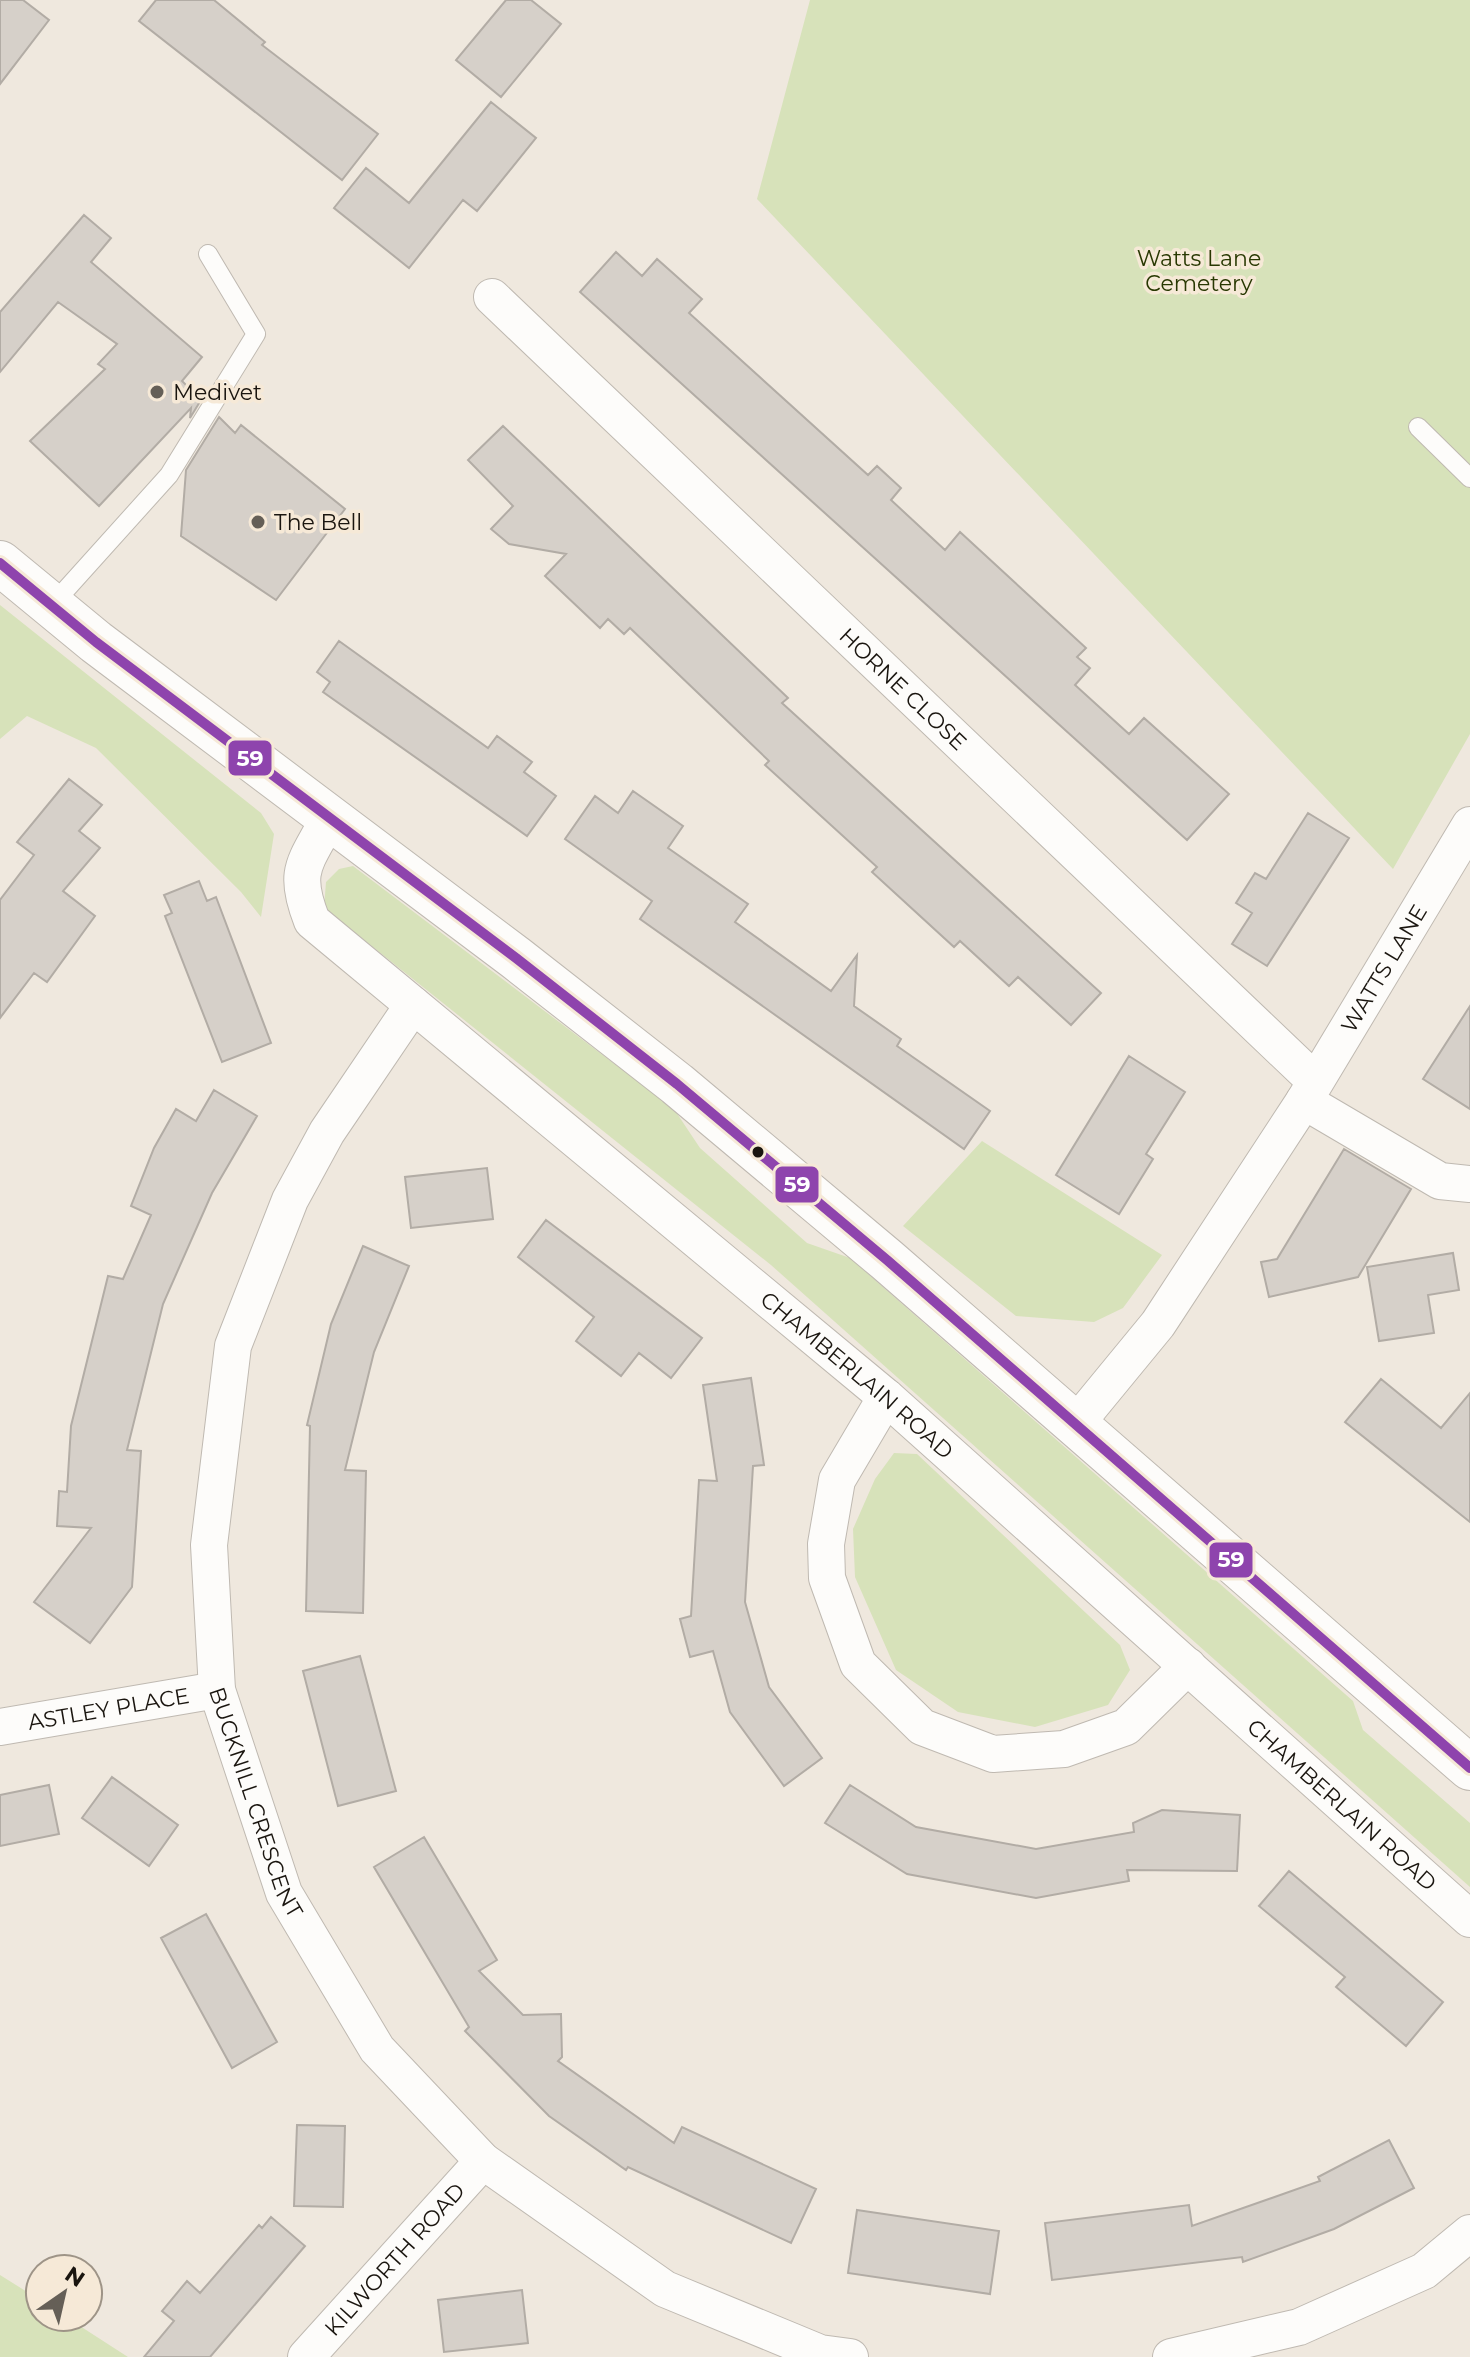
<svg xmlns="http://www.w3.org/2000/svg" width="1470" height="2357" viewBox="0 0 1470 2357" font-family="Montserrat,sans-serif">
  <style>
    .green { fill: #d7e2ba }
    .building { fill: #d6d0c9; stroke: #b2aca5; stroke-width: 2 }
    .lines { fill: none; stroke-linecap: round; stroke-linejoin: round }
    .lane-casing { stroke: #bfb9b1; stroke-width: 20 }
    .street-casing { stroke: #bfb9b1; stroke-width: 38 }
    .highway-casing { stroke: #bfb9b1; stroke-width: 46 }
    .lane { stroke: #fdfcfa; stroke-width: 18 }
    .street { stroke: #fdfcfa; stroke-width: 36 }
    .highway { stroke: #fdfcfa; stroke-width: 44 }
    .bus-1-casing { stroke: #f6e9d7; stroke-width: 16 }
    .bus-1 { stroke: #8e44ad; stroke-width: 10 }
    .poi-dot { fill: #655f57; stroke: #f6e9d7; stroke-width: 3 }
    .bus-dot { fill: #1a150f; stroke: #f6e9d7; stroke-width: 3 }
    .labels { text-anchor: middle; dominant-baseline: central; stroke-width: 7; stroke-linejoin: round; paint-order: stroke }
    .park-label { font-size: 22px; fill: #283802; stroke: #f6e9d7 }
    .poi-label { font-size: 22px; fill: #1a150f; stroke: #f6e9d7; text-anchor: start }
    .street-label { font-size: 22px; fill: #1a150f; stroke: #f6e9d7 }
    .line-badge { stroke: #f6e9d7; stroke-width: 3 }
    .badge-label { font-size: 22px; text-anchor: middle; font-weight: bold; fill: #fff }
  </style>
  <rect width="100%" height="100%" fill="#efe8de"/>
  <!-- green -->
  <path class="green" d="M 810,0 L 1470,0 L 1470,734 L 1393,869 L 757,199 Z
    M 0,605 L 261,813 L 274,834 L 261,917 L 241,892 L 96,748 L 27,716 L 0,739 Z
    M 353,866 L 674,1109 L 700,1148 L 807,1243 L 850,1258 L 1353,1701 L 1363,1730 L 1470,1823 L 1470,1887 L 771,1265 L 324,908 L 326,882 L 339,869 Z
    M 982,1141 L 1162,1255 L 1123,1308 L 1094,1322 L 1016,1316 L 903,1226 Z
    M 894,1453 L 917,1454 L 1120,1645 L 1130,1670 L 1108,1705 L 1035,1727 L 958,1712 L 896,1670 L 855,1577 L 853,1529 L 875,1479 Z
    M 0,2275 L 40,2300 L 40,2317 L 66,2317 L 128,2357 L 0,2357 Z"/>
  <!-- building -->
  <path class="building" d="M 0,0 L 23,0 L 49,20 L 0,84 Z
    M 156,0 L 214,0 L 265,42 L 262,45 L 378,134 L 342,180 L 139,21 Z
    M 506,0 L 531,0 L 561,24 L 501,97 L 456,60 Z
    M 491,102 L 536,138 L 477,211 L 463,200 L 409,268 L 334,208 L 366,168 L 409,203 Z
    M 84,215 L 111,238 L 91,262 L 202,357 L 182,381 L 201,400 L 190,418 L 191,408 L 99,506 L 30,441 L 105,369 L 98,364 L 117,344 L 58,302 L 0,372 L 0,312 Z
    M 616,252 L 642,276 L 657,259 L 702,299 L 689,313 L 868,475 L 877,466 L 901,488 L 891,500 L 945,550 L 960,532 L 1086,648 L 1077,657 L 1090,668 L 1075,685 L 1129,734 L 1144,718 L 1229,794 L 1187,840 L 580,292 Z
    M 219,417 L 235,433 L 241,425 L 345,509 L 276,600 L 181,536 L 186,470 Z
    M 503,426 L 788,698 L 782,703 L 1101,993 L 1071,1025 L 1018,977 L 1009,986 L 960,941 L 954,947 L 872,872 L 877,867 L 765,765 L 769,761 L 630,628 L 624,634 L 608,619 L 600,628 L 545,576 L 566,554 L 509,544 L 491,529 L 513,506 L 468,460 Z
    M 339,641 L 488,748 L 497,736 L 532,762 L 524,772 L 556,796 L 527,836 L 323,692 L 330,682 L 317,672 Z
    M 69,779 L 102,805 L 79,831 L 100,848 L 63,891 L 95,916 L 47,982 L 34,973 L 0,1018 L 0,900 L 34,855 L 17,842 Z
    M 633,791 L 683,826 L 668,848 L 748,904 L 735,922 L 831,991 L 857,955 L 854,1006 L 901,1039 L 897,1046 L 990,1111 L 964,1149 L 640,919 L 652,901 L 565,839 L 595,796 L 618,813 Z
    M 1308,813 L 1349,838 L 1267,966 L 1232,944 L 1252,913 L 1236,903 L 1255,873 L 1266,879 Z
    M 199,881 L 207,901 L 216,897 L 271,1043 L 222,1062 L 165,916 L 172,913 L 164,895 Z
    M 1470,1006 L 1470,1109 L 1423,1079 Z
    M 1129,1056 L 1185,1092 L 1146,1154 L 1153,1159 L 1119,1214 L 1056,1175 Z
    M 214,1090 L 257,1116 L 212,1193 L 163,1304 L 127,1450 L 141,1451 L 132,1587 L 90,1643 L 34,1602 L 91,1528 L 57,1526 L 59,1491 L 67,1492 L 71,1426 L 108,1276 L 123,1279 L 151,1215 L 131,1206 L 154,1148 L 176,1109 L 196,1121 Z
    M 1344,1149 L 1411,1189 L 1358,1277 L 1269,1297 L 1261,1262 L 1277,1259 Z
    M 487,1168 L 493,1219 L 411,1228 L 405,1177 Z
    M 546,1220 L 702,1338 L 671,1378 L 639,1353 L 621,1376 L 576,1341 L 594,1317 L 518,1257 Z
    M 363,1246 L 409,1266 L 374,1352 L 345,1470 L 366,1471 L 363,1613 L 306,1611 L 310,1426 L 307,1425 L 331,1324 Z
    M 1453,1253 L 1459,1290 L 1428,1295 L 1434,1333 L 1379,1341 L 1367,1267 Z
    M 751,1378 L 764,1465 L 753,1466 L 745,1602 L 769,1687 L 822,1758 L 784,1786 L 730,1712 L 713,1651 L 690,1657 L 680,1619 L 691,1616 L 699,1480 L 717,1481 L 703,1385 Z
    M 1381,1379 L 1441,1428 L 1470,1393 L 1470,1522 L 1345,1422 Z
    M 360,1656 L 396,1791 L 338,1806 L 303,1671 Z
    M 112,1777 L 178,1825 L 149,1866 L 82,1818 Z
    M 49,1785 L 59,1834 L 0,1846 L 0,1795 Z
    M 850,1785 L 916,1827 L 1036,1849 L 1134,1832 L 1133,1823 L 1162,1810 L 1240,1815 L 1237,1871 L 1127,1870 L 1129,1881 L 1036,1898 L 907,1874 L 825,1823 Z
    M 424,1837 L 497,1960 L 479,1971 L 523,2015 L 561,2014 L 562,2057 L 558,2061 L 674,2143 L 682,2127 L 816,2189 L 791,2243 L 628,2167 L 626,2170 L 549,2116 L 465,2031 L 469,2027 L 374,1867 Z
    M 1289,1871 L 1443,2002 L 1406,2046 L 1336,1987 L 1345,1977 L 1259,1906 Z
    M 206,1914 L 277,2042 L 232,2068 L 161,1938 Z
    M 297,2125 L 345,2126 L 343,2207 L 294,2206 Z
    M 1389,2140 L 1414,2188 L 1334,2229 L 1243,2262 L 1242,2257 L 1052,2280 L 1045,2223 L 1189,2205 L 1192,2226 L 1320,2181 L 1318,2177 Z
    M 857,2210 L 999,2231 L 990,2294 L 848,2273 Z
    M 271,2217 L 305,2246 L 210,2357 L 144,2357 L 174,2321 L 162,2311 L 187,2281 L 200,2293 L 259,2225 L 262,2228 Z
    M 522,2290 L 528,2343 L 444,2352 L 438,2300 Z"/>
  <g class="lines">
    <!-- lane casing -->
    <g class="lane-casing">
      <path id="lane" d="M 1418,427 L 1470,478
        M 52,605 L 169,475 L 256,334 L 208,254"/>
    </g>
    <!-- street casing -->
    <g class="street-casing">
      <g id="street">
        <path id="s1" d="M 492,297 L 1315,1081"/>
        <path id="s2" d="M 329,818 C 305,864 292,870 312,921 L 886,1397 L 1470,1919"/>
        <path id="s3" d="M 413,1005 L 327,1132 L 290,1200 L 233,1346 L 209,1545 L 217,1690 L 284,1893 L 377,2049 L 483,2161 L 665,2289 L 820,2353 L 850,2357"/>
        <path d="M 1304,1101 L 1440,1181 L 1470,1184"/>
        <path d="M 886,1397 L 837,1480 L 826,1544 L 827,1578 L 858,1664 L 922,1727 L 993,1754 L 1064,1749 L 1126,1727 L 1188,1666"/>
        <path id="s4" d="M 1075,1425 L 1158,1324 L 1304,1101 L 1470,825"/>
        <path id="s5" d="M 0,1727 L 217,1690"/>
        <path id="s6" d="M 306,2357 L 483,2161"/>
        <path d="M 1171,2357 L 1299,2327 L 1424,2271 L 1470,2233"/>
      </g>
    </g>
    <!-- highway casing -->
    <g class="highway-casing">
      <path id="highway" d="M 0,563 L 96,642 L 516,958 L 677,1084 L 887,1260 L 1470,1768"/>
    </g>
    <!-- lane -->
    <use href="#lane" class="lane"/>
    <!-- street -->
    <use href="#street" class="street"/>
    <!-- highway -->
    <use href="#highway" class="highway"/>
    <!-- bus-1 casing -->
    <g class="bus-1-casing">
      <path id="bus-1" d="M 0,563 L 96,642 L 516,958 L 677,1084 L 887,1260 L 1470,1768"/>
    </g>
    <!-- bus-1 -->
    <use href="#bus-1" class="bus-1"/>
  </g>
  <!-- markers -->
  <g class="poi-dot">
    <circle cx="157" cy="392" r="8"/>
    <circle cx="258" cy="522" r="8"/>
  </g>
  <circle class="bus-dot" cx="758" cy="1152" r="7"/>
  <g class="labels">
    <!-- park labels -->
    <g class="park-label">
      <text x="1199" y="258">Watts Lane<tspan x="1199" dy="25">Cemetery</tspan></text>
    </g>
    <!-- poi labels -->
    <g class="poi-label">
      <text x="173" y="392">Medivet</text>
      <text x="274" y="522">The Bell</text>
    </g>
    <!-- street labels -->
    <g class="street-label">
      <text stroke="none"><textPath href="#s1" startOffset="568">HORNE CLOSE</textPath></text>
      <text stroke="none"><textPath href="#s4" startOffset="552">WATTS LANE</textPath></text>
      <text stroke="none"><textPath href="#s2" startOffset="820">CHAMBERLAIN ROAD</textPath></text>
      <text stroke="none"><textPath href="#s5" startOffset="110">ASTLEY PLACE</textPath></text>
      <text stroke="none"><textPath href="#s3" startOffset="852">BUCKNILL CRESCENT</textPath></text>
      <text stroke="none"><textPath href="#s2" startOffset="1468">CHAMBERLAIN ROAD</textPath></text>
      <text stroke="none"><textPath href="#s6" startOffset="132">KILWORTH ROAD</textPath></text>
    </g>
  </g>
  <g class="line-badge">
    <rect x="227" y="739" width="46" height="38" rx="8" fill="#8e44ad"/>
    <rect x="774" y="1165" width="46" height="39" rx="8" fill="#8e44ad"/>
    <rect x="1208" y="1541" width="46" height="38" rx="8" fill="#8e44ad"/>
  </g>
  <g class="badge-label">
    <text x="250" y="766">59</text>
    <text x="797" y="1192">59</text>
    <text x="1231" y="1567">59</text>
  </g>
  <!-- north arrow -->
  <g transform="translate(64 2293) rotate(34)"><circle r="38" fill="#f6e9d7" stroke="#9e9487" stroke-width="2"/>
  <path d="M0-6L14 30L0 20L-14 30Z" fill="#655f57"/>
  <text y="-12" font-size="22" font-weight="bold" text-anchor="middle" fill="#1a150f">N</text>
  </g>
</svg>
